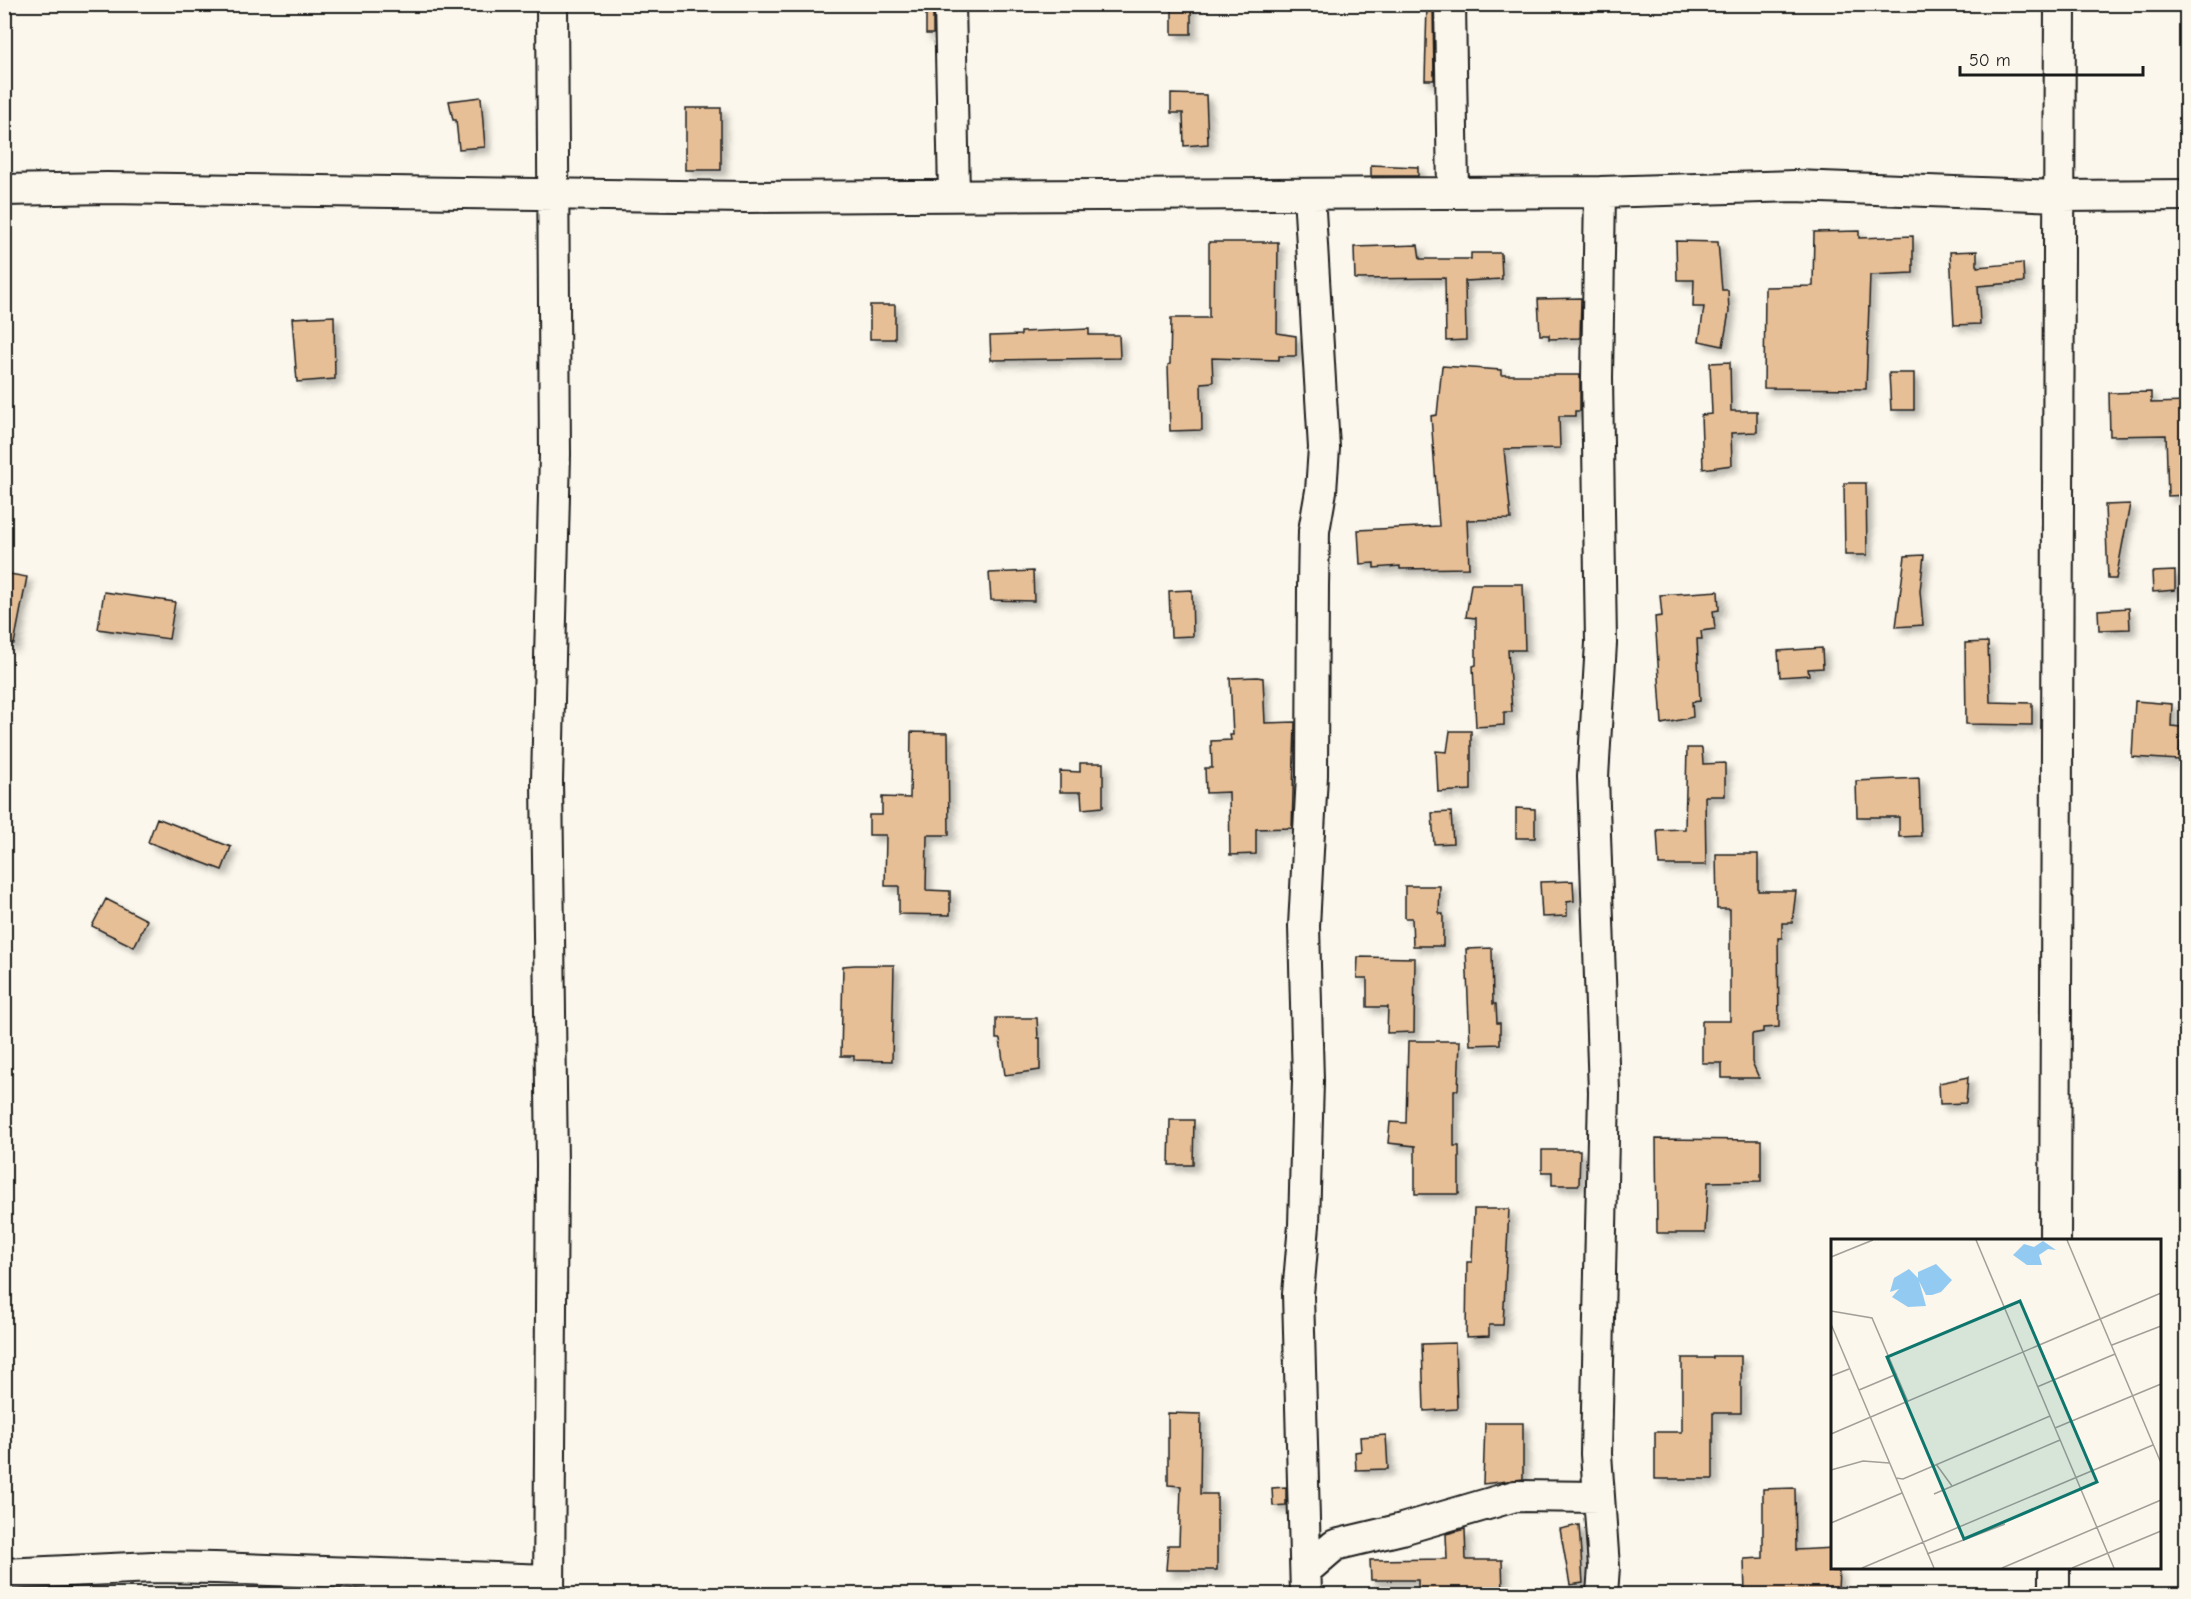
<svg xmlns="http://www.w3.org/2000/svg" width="2191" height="1599" viewBox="0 0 2191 1599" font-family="'Comic Neue',sans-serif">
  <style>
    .building { fill: #e6bf97; stroke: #1c1c1c; stroke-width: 1.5; filter: url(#shadow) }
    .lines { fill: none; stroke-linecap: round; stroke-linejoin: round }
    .street-casing { stroke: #1c1c1c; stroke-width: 34 }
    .street { stroke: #fbf7ec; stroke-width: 30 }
    .inset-road { fill: none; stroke: #a29f99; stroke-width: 1.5 }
    .view { fill: #0f766e; fill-opacity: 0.15; stroke: #0f766e; stroke-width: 3 }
    .inset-edge { fill: none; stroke: #1c1c1c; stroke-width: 3 }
  </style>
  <defs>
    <filter id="shadow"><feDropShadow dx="5.5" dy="5.5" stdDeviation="3" flood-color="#0004"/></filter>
  </defs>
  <rect width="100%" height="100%" fill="#fbf7ec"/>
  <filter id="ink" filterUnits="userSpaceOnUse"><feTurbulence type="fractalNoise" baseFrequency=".0167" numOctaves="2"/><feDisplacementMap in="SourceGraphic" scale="12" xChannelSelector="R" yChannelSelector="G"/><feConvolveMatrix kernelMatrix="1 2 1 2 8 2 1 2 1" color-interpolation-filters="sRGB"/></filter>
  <g filter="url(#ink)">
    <!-- building -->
    <path class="building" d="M 926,4 L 933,4 L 933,34 L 926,34 Z
      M 1172,4 L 1191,4 L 1191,34 L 1172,34 Z
      M 1427,5 L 1433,6 L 1434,80 L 1425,80 Z
      M 1171,94 L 1206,95 L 1208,144 L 1184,146 L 1183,113 L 1171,113 Z
      M 481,97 L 485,147 L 459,149 L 456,120 L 453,120 L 449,101 Z
      M 686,108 L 721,108 L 721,170 L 686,170 Z
      M 1371,165 L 1418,167 L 1418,176 L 1371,176 Z
      M 1859,231 L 1859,238 L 1913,236 L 1913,273 L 1870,275 L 1866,389 L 1764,388 L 1765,287 L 1813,286 L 1814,232 Z
      M 1676,241 L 1718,242 L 1722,290 L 1728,290 L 1729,312 L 1723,346 L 1699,341 L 1704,307 L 1693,307 L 1694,280 L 1677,280 Z
      M 1209,242 L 1278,242 L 1277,333 L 1296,336 L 1296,356 L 1279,356 L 1279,360 L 1212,358 L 1213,382 L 1201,383 L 1202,430 L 1170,431 L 1168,365 L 1170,364 L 1171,318 L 1209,318 Z
      M 1418,245 L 1420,259 L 1471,259 L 1471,253 L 1501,253 L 1502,279 L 1465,281 L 1466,340 L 1446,341 L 1445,278 L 1355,279 L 1354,247 Z
      M 1977,251 L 1977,267 L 2023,263 L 2024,282 L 1978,286 L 1980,324 L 1954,325 L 1950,252 Z
      M 1581,298 L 1580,338 L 1549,339 L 1549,335 L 1540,335 L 1538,299 Z
      M 870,305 L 895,305 L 895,339 L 870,339 Z
      M 334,316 L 335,379 L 297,382 L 292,318 Z
      M 1089,329 L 1089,335 L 1119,335 L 1120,358 L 991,360 L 990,336 L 1021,335 L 1021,332 Z
      M 1730,362 L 1731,411 L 1757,411 L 1757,432 L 1731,433 L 1732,465 L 1703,469 L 1701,415 L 1712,414 L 1710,363 Z
      M 1442,366 L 1501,370 L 1501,375 L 1580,375 L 1580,411 L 1575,411 L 1575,416 L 1559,416 L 1560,448 L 1504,449 L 1511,519 L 1467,520 L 1469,568 L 1400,569 L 1400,566 L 1374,568 L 1374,563 L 1360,564 L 1358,530 L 1439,526 L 1431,416 L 1437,415 Z
      M 1889,373 L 1914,373 L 1914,410 L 1891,410 Z
      M 2151,392 L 2151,403 L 2187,402 L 2187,495 L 2168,496 L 2166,435 L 2110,436 L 2109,393 Z
      M 1844,483 L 1866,483 L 1867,555 L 1845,555 Z
      M 2130,504 L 2116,579 L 2108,579 L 2105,505 Z
      M 1924,555 L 1920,591 L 1923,625 L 1896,627 L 1905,556 Z
      M 1033,571 L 1034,601 L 991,600 L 989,573 Z
      M 2175,571 L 2175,590 L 2153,592 L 2152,572 Z
      M 4,573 L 27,577 L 14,644 L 4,643 Z
      M 1471,584 L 1523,584 L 1525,650 L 1508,650 L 1512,712 L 1504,712 L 1504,725 L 1476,727 L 1473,666 L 1476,665 L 1476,618 L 1466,617 Z
      M 1192,590 L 1193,636 L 1171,637 L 1169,591 Z
      M 1718,591 L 1719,610 L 1713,611 L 1715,629 L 1701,631 L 1702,639 L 1697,639 L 1700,701 L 1692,702 L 1693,717 L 1662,724 L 1655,617 L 1662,616 L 1660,595 Z
      M 104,592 L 175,602 L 169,639 L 98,629 Z
      M 2129,608 L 2130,629 L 2099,630 L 2098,610 Z
      M 1988,642 L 1990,702 L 2032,703 L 2032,725 L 1966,724 L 1965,643 Z
      M 1822,648 L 1823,668 L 1808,669 L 1809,675 L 1780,677 L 1778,651 Z
      M 1257,677 L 1263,678 L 1265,723 L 1295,722 L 1292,828 L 1256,829 L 1256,854 L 1230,855 L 1229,792 L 1206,793 L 1205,768 L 1212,768 L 1211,741 L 1231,740 L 1230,735 L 1233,735 L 1230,678 Z
      M 2135,701 L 2172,704 L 2171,726 L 2181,727 L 2179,760 L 2132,757 Z
      M 1450,731 L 1471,731 L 1471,790 L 1438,792 L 1436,751 L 1447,752 Z
      M 911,732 L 948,733 L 949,835 L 927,835 L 926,890 L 950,891 L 950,915 L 899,914 L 899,886 L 885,886 L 886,835 L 869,835 L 869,815 L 882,815 L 882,797 L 910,798 Z
      M 1687,748 L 1702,748 L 1703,764 L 1725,763 L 1725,796 L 1705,796 L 1706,865 L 1659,865 L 1657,830 L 1685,829 Z
      M 1080,763 L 1103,763 L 1103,807 L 1082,809 L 1081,792 L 1060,792 L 1060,771 L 1080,772 Z
      M 1919,778 L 1921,836 L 1899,837 L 1899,817 L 1857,817 L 1856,781 Z
      M 1516,808 L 1535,809 L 1535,838 L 1516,838 Z
      M 1451,812 L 1453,843 L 1434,844 L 1432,813 Z
      M 157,818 L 231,847 L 222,870 L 148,842 Z
      M 1716,854 L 1758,854 L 1758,891 L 1796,891 L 1792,923 L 1782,923 L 1782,938 L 1778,938 L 1779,1027 L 1763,1028 L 1763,1032 L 1752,1034 L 1752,1062 L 1759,1078 L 1722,1078 L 1722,1063 L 1702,1063 L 1702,1021 L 1730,1021 L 1730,909 L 1717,909 Z
      M 1573,881 L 1574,901 L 1567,902 L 1567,916 L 1542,917 L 1540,882 Z
      M 1405,886 L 1440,886 L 1439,914 L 1443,914 L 1443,946 L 1413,946 L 1412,918 L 1405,918 Z
      M 106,899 L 147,920 L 134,947 L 92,926 Z
      M 1492,948 L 1493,1004 L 1496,1004 L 1497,1023 L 1500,1023 L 1500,1044 L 1470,1045 L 1466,949 Z
      M 1358,957 L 1415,958 L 1414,1032 L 1387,1033 L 1388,1007 L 1367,1007 L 1367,978 L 1357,978 Z
      M 855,965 L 894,965 L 892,1061 L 854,1060 L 854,1056 L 841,1056 L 843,966 Z
      M 996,1018 L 1037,1018 L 1038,1038 L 1040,1038 L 1040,1070 L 1005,1075 L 1000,1039 L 996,1039 Z
      M 1408,1041 L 1460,1041 L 1458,1090 L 1454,1090 L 1454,1146 L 1459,1146 L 1459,1194 L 1415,1194 L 1415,1146 L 1388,1143 L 1390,1122 L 1406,1123 Z
      M 1968,1077 L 1966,1103 L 1940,1104 L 1939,1083 Z
      M 1170,1120 L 1194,1120 L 1193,1165 L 1169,1165 Z
      M 1656,1139 L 1761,1140 L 1761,1181 L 1708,1182 L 1705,1233 L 1657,1233 Z
      M 1542,1150 L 1580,1150 L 1579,1185 L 1552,1185 L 1552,1172 L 1542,1172 Z
      M 1474,1209 L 1509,1209 L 1503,1325 L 1489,1325 L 1489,1336 L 1466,1337 L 1467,1262 L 1472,1262 Z
      M 1455,1343 L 1457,1409 L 1424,1411 L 1422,1344 Z
      M 1713,1356 L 1741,1356 L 1741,1413 L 1713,1413 L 1713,1479 L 1655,1479 L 1655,1432 L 1682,1432 L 1682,1358 L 1713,1358 Z
      M 1168,1413 L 1201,1414 L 1200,1494 L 1217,1494 L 1217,1570 L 1166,1570 L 1168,1545 L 1179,1545 L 1181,1486 L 1168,1485 Z
      M 1485,1423 L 1523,1423 L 1523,1479 L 1483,1484 Z
      M 1386,1435 L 1388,1469 L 1356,1470 L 1355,1452 L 1361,1451 L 1360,1437 Z
      M 1286,1487 L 1286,1505 L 1273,1506 L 1272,1488 Z
      M 1795,1488 L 1796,1550 L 1833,1548 L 1833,1571 L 1839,1571 L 1838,1589 L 1828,1589 L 1828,1594 L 1745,1594 L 1744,1559 L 1763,1558 L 1763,1489 Z
      M 1579,1525 L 1583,1583 L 1570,1585 L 1560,1529 Z
      M 1465,1529 L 1466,1560 L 1502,1560 L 1503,1594 L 1418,1594 L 1418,1580 L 1371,1580 L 1370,1560 L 1447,1559 L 1446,1534 Z"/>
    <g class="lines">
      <!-- street casing -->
      <g class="street-casing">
        <path id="street" d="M 950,4 L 954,194
          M 1450,4 L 1453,192
          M 4,190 L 107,188 L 747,197 L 1600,192 L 1795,186 L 2061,196 L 2186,195
          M 1600,192 L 1597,378 L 1601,643 L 1593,777 L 1604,1092 L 1596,1454 L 1604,1567 L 1602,1594
          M 2055,1240 L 2060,4
          M 1306,1570 L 1335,1545 L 1402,1529 L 1515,1496 L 1599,1497
          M 4,1574 L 153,1567 L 215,1568 L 549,1580
          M 549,1594 L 552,1165 L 547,781 L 555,454 L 552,4
          M 1306,1594 L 1298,1294 L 1304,1225 L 1308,1081 L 1304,926 L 1312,775 L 1313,586 L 1314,531 L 1321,491 L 1324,448 L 1309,194
          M 2054,1594 L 2054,1568"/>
      </g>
      <!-- street -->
      <use href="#street" class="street"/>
    </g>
  </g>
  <!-- overview -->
  <g transform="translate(1831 1239)">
    <rect width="330" height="330" fill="#fbf7ec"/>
    <path d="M 212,2 L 225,11 L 217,10 L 208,16 L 211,26 L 196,26 L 182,16 L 193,5 L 203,8 ZM 105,25 L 121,41 L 110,53 L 101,56 L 95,56 L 88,42 L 95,67 L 77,68 L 61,58 L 68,50 L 59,53 L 63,39 L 78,30 L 87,39 L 87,33 Z" fill="#93caf1"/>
    <path class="inset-road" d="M 145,1 L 283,329M 236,1 L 330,224M 0,18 L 42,1M 0,72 L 41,79 L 77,163M 0,85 L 103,329M 281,106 L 330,87M 0,137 L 18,130M 206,148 L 284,115M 28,151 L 66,135M 224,189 L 330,145M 0,195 L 330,54M 105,225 L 121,247M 0,231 L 32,222 L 58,224M 65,239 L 72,240 L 219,177M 103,255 L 229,201M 0,284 L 71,254M 96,315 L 174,285M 31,329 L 322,206M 171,329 L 330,261M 241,329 L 330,292"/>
    <path class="view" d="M 189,62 L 266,243 L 133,300 L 56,118 Z"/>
    <rect width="330" height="330" class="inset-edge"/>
  </g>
  <!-- margin -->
  <rect width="2191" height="1599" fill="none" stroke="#fbf7ec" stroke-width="24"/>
  <rect x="12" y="12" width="2167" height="1575" fill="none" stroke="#1c1c1c" stroke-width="2" filter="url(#ink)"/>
  <!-- scale -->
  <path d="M1960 66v9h183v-9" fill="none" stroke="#1c1c1c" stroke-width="3"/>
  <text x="1969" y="66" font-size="18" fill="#1c1c1c" stroke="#fbf7ec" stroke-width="4.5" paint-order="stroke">50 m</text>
</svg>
